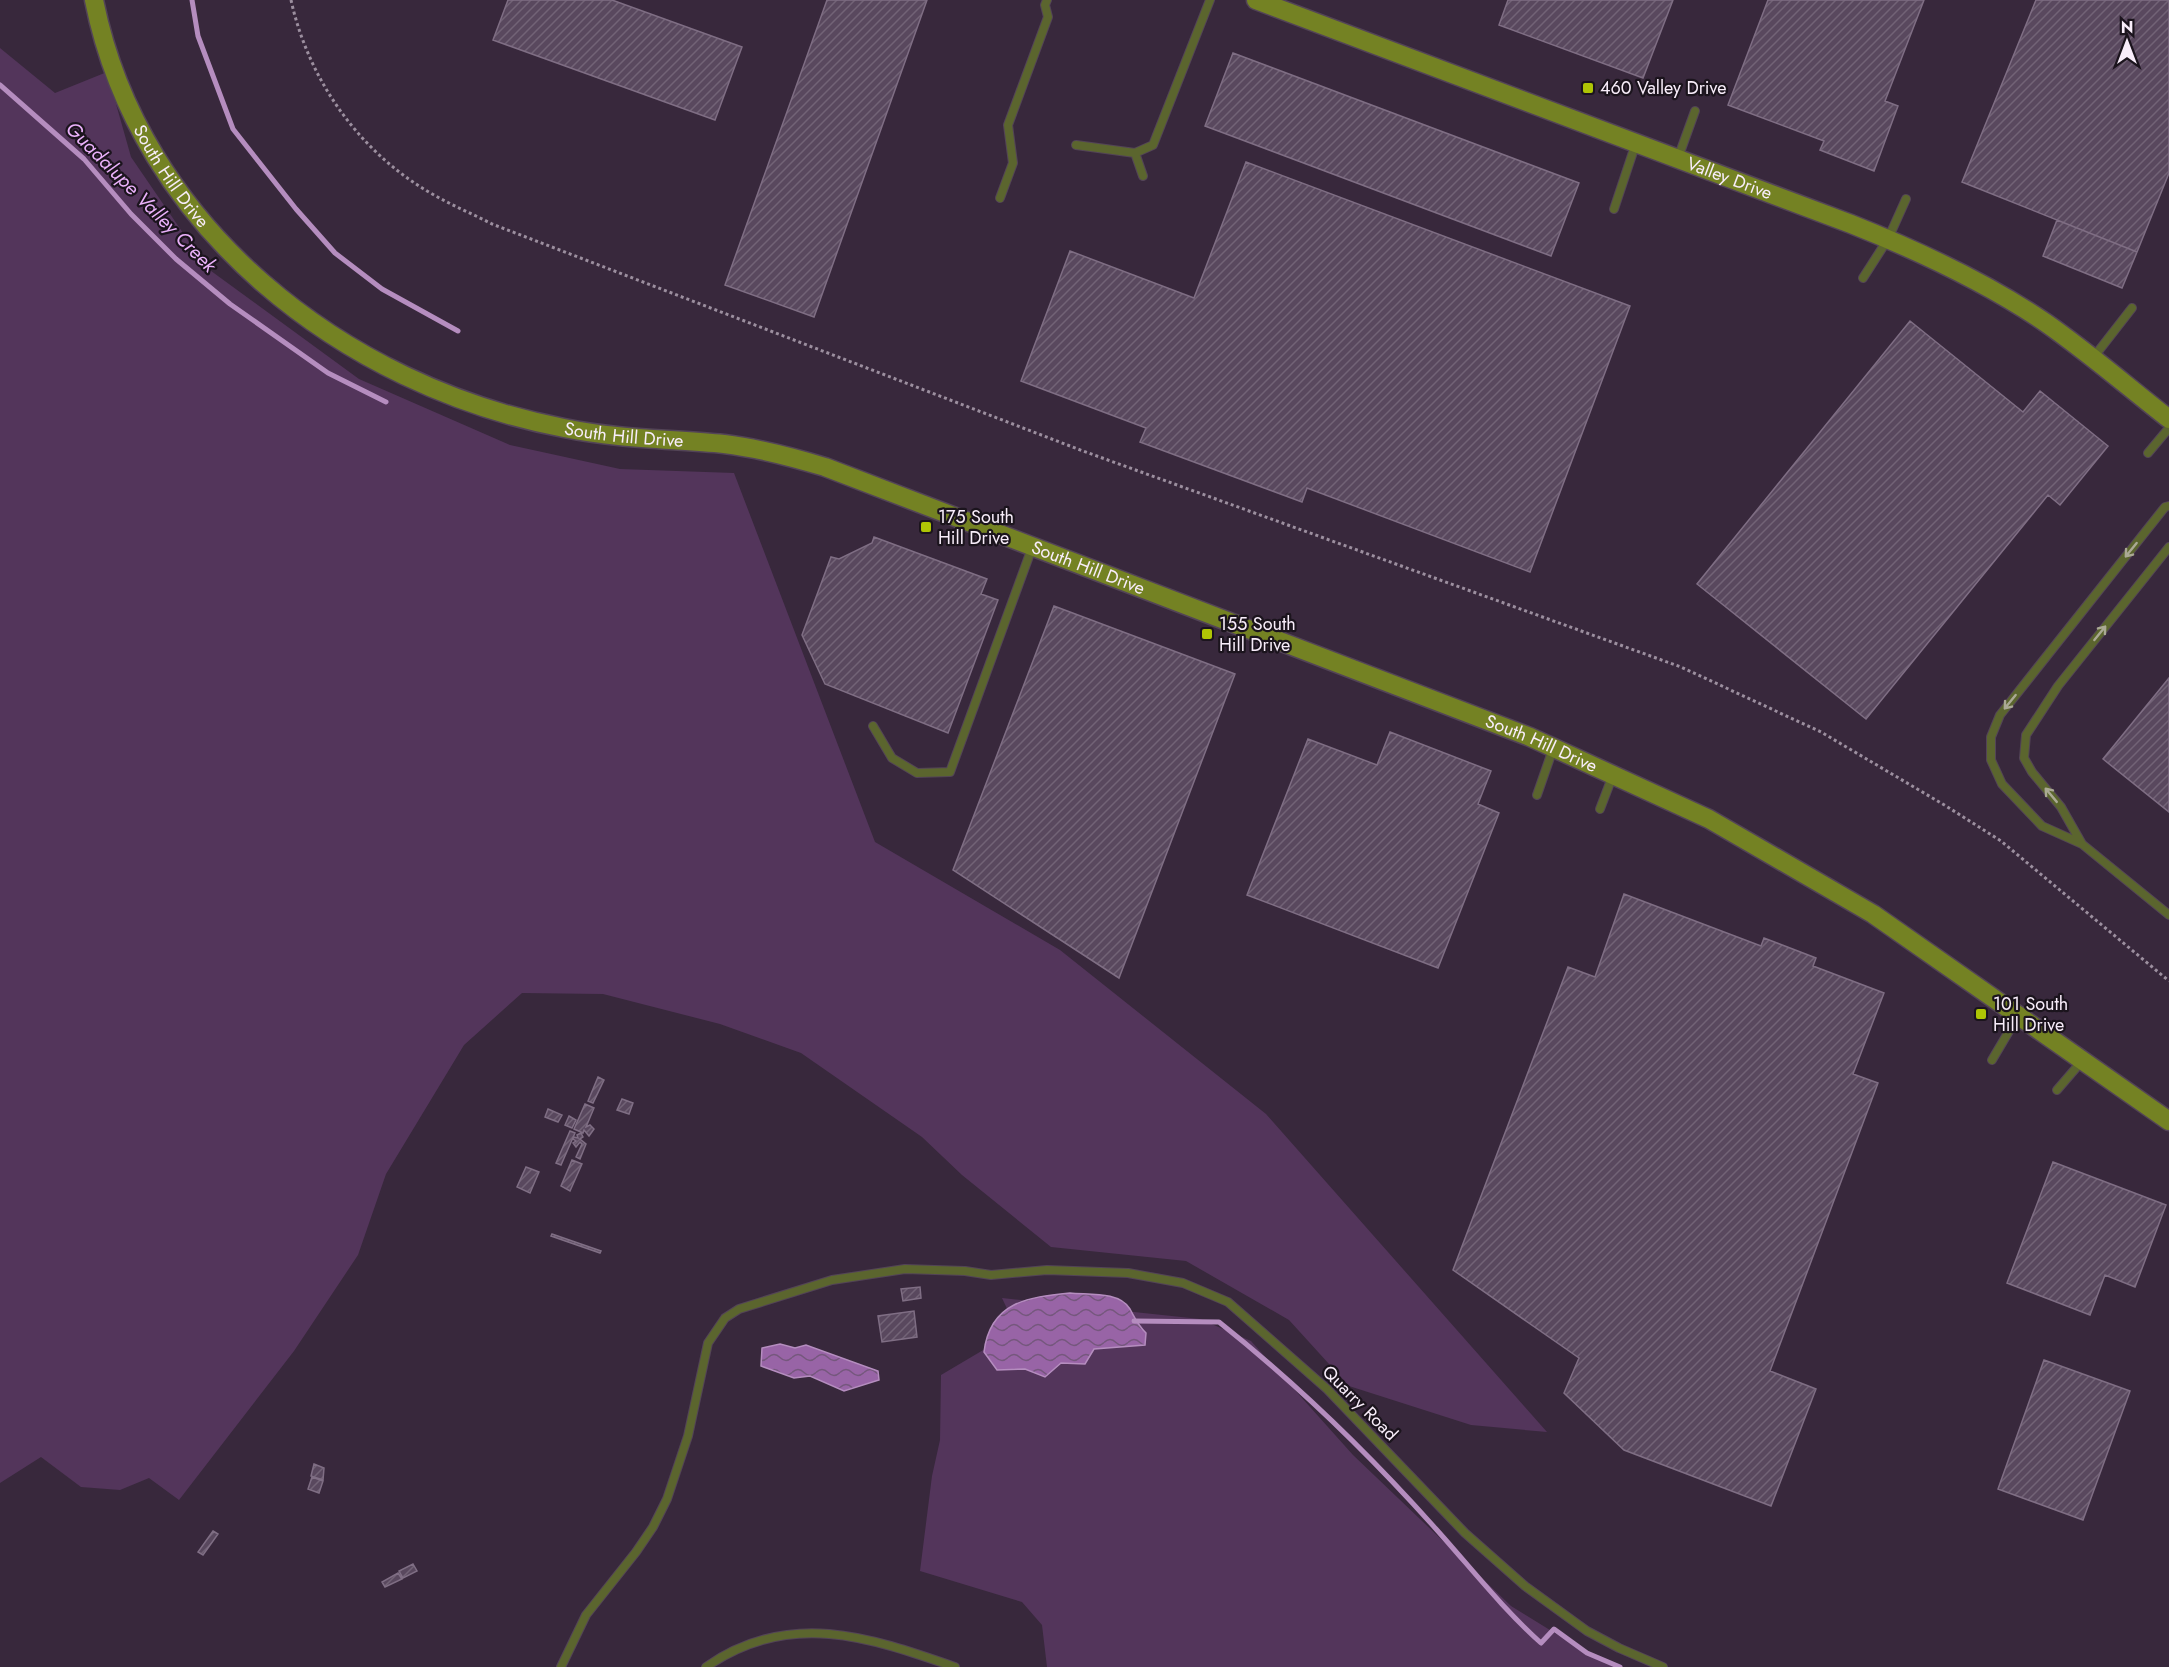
<svg xmlns="http://www.w3.org/2000/svg" width="2169" height="1667" viewBox="0 0 2169 1667" font-family="Jost,sans-serif">
  <style>
    .green { fill: #53355b }
    .water { fill: url(#water-waves); stroke: #b58dbf; stroke-width: 1.5 }
    .lines { fill: none; stroke-linecap: round; stroke-linejoin: round }
    .stream { stroke: #b58dbf; stroke-width: 5 }
    .building { fill: url(#building-hatch); stroke: #7f6e84; stroke-width: 1.5 }
    .lane-casing { stroke: #534457; stroke-width: 10 }
    .secondary-casing { stroke: #534457; stroke-width: 21 }
    .path { stroke: #9c8f9f; stroke-width: 3; stroke-dasharray: 3 3; stroke-linecap: butt }
    .lane { stroke: #5b652e; stroke-width: 8 }
    .secondary { stroke: #748223; stroke-width: 18 }
    .oneway { stroke: #aaa994 }
    .poi-dot { fill: #afc505; stroke: #1b141d; stroke-width: 2 }
    .labels { text-anchor: middle; dominant-baseline: central; stroke-width: 4.5; stroke-linejoin: round; paint-order: stroke }
    .poi-label { font-size: 18px; fill: #f8edfa; stroke: #1b141d; text-anchor: start }
    .street-label { font-size: 18px; fill: #f8edfa; stroke: #1b141d }
    .water-label { font-size: 20px; font-style: italic; fill: #eab1fa; stroke: #1b141d }
  </style>
  <defs>
    <pattern id="water-waves" width="16" height="10" patternUnits="userSpaceOnUse" patternTransform="scale(1.5)"><rect width="16" height="10" fill="#9864a6"/><path d="M0 5q4-4 8 0t8 0" fill="none" stroke="#75577d"/></pattern>
    <pattern id="building-hatch" width="6" height="6" patternUnits="userSpaceOnUse" patternTransform="scale(1.5)"><rect width="6" height="6" fill="#59485e"/><path d="M-1 1l2-2M0 6l6-6M5 7l2-2" fill="none" stroke="#726376"/></pattern>
  </defs>
  <rect width="100%" height="100%" fill="#38283c"/>
  <!-- green -->
  <path class="green" d="M 0,48 L 55,93 L 107,72 L 131,157 L 207,268 L 359,379 L 510,445 L 620,469 L 734,473 L 875,842 L 1060,950 L 1266,1114 L 1547,1432 L 1471,1425 L 1349,1386 L 1289,1320 L 1186,1261 L 1051,1247 L 962,1175 L 922,1137 L 801,1053 L 720,1024 L 603,994 L 522,993 L 464,1045 L 386,1174 L 358,1255 L 294,1351 L 179,1500 L 149,1478 L 120,1490 L 81,1487 L 41,1457 L 0,1483 Z
    M 1002,1298 L 1200,1319 L 1251,1341 L 1353,1455 L 1511,1606 L 1592,1656 L 1618,1667 L 1047,1667 L 1042,1625 L 1022,1602 L 920,1571 L 932,1476 L 940,1440 L 941,1375 L 1017,1330 Z"/>
  <!-- water -->
  <path class="water" d="M 1070,1293 C 1088,1295 1119,1291 1130,1309 C 1135,1318 1137,1324 1146,1333 L 1145,1345 L 1094,1349 L 1085,1364 L 1061,1363 L 1045,1377 L 1025,1369 L 997,1370 L 984,1352 C 990,1302 1028,1297 1070,1293 Z
    M 780,1344 L 795,1348 L 806,1345 L 878,1371 L 879,1380 L 844,1391 L 810,1376 L 794,1378 L 761,1366 L 762,1348 Z"/>
  <g class="lines">
    <!-- stream -->
    <path class="stream" d="M 192,0 L 198,36 L 233,129 L 296,209 L 335,253 L 382,289 L 458,331
      M 0,85 L 84,159 L 131,214 L 176,259 L 230,304 L 328,373 L 386,402
      M 1134,1321 L 1219,1322 C 1297,1384 1370,1455 1436,1529 C 1471,1568 1502,1608 1541,1643 L 1554,1629 L 1587,1653 L 1620,1667"/>
  </g>
  <!-- building -->
  <path class="building" d="M 508,0 L 612,0 L 742,47 L 715,120 L 493,40 Z
    M 827,0 L 927,0 L 814,317 L 725,285 Z
    M 1508,0 L 1673,0 L 1643,78 L 1499,25 Z
    M 1768,0 L 1924,0 L 1885,101 L 1898,106 L 1874,171 L 1820,150 L 1824,141 L 1728,105 Z
    M 2036,0 L 2169,0 L 2169,173 L 2137,252 L 1962,182 Z
    M 1233,53 L 1579,183 L 1551,256 L 1205,126 Z
    M 1246,162 L 1630,306 L 1530,572 L 1307,488 L 1302,502 L 1140,442 L 1146,428 L 1021,381 L 1070,251 L 1194,298 Z
    M 2057,220 L 2137,252 L 2122,288 L 2043,256 Z
    M 1910,321 L 2023,412 L 2040,391 L 2108,446 L 2060,505 L 2048,495 L 1866,719 L 1697,584 Z
    M 874,537 L 987,579 L 981,594 L 998,600 L 948,733 L 825,684 L 802,635 L 831,557 L 839,559 L 872,543 Z
    M 1054,606 L 1235,674 L 1119,978 L 953,870 Z
    M 2169,678 L 2169,812 L 2103,759 Z
    M 1390,732 L 1491,771 L 1478,804 L 1499,813 L 1438,968 L 1247,895 L 1308,739 L 1377,765 Z
    M 1624,894 L 1761,946 L 1764,938 L 1816,958 L 1813,966 L 1884,993 L 1853,1074 L 1878,1083 L 1770,1371 L 1816,1389 L 1771,1506 L 1624,1450 L 1564,1393 L 1579,1358 L 1453,1270 L 1568,967 L 1595,977 Z
    M 598,1077 L 604,1080 L 593,1103 L 588,1101 Z
    M 622,1099 L 633,1103 L 629,1114 L 617,1110 Z
    M 585,1104 L 594,1108 L 586,1127 L 590,1125 L 594,1129 L 589,1136 L 584,1130 L 583,1133 L 574,1129 Z
    M 548,1109 L 562,1115 L 558,1122 L 545,1117 Z
    M 569,1116 L 576,1120 L 572,1128 L 565,1125 Z
    M 570,1131 L 575,1133 L 561,1165 L 556,1163 Z
    M 581,1133 L 583,1137 L 580,1139 L 586,1144 L 580,1159 L 576,1157 L 582,1144 L 580,1142 L 576,1147 L 573,1143 L 576,1141 L 573,1139 L 574,1137 L 578,1138 L 577,1135 Z
    M 572,1160 L 582,1164 L 570,1191 L 561,1186 Z
    M 2053,1162 L 2166,1205 L 2135,1287 L 2105,1275 L 2090,1315 L 2007,1283 Z
    M 526,1167 L 539,1172 L 530,1193 L 517,1187 Z
    M 552,1234 L 601,1251 L 600,1253 L 551,1236 Z
    M 920,1287 L 921,1298 L 903,1301 L 901,1289 Z
    M 914,1311 L 917,1337 L 882,1342 L 878,1316 Z
    M 2044,1360 L 2130,1391 L 2083,1520 L 1998,1489 Z
    M 314,1464 L 324,1468 L 323,1480 L 311,1476 Z
    M 312,1477 L 323,1481 L 319,1493 L 308,1489 Z
    M 213,1531 L 218,1534 L 203,1555 L 198,1552 Z
    M 413,1564 L 417,1571 L 403,1578 L 399,1571 Z
    M 398,1573 L 402,1579 L 385,1587 L 382,1582 Z"/>
  <g class="lines">
    <!-- lane casing -->
    <g class="lane-casing">
      <path id="lane" d="M 1076,145 L 1135,153
        M 1678,158 L 1695,111
        M 1143,176 L 1135,153 L 1153,145 L 1210,0
        M 1000,198 L 1013,163 L 1008,125 L 1048,17 L 1045,5 L 1047,0
        M 1614,209 L 1636,143
        M 1863,278 L 1888,239 L 1906,199
        M 2093,358 L 2132,308
        M 2148,453 L 2169,428
        M 2169,506 L 2165,507 L 2000,715 L 1991,737 L 1991,760 L 2002,784 L 2042,826 L 2082,844 L 2169,915
        M 873,726 L 892,758 L 917,773 L 950,772 L 1032,548
        M 1537,795 L 1553,749
        M 1600,809 L 1613,775
        M 2082,844 L 2061,807 L 2032,772 L 2024,758 L 2026,735 L 2058,686 L 2169,547
        M 1992,1060 L 2018,1016
        M 2057,1090 L 2082,1061
        M 561,1667 L 586,1615 L 636,1552 L 653,1527 L 667,1499 L 688,1436 L 708,1343 L 725,1318 L 739,1309 L 832,1280 L 905,1269 L 965,1271 L 991,1275 L 1047,1270 L 1128,1273 L 1183,1283 L 1228,1302 L 1327,1389 L 1465,1533 L 1525,1586 L 1587,1631 L 1619,1648 L 1663,1667
        M 706,1667 C 789,1609 869,1637 955,1667"/>
    </g>
    <!-- secondary casing -->
    <g class="secondary-casing">
      <g id="secondary">
        <path id="s1" d="M 94,0 C 139,227 344,386 564,428 C 617,439 670,439 724,444 C 758,448 792,457 825,467 L 1530,737 L 1709,819 L 1873,914 L 2169,1121"/>
        <path id="s2" d="M 1256,0 L 1851,224 C 1919,251 1986,282 2046,323 C 2089,353 2128,387 2169,419"/>
      </g>
    </g>
    <!-- path -->
    <path class="path" d="M 291,0 C 309,82 361,154 434,195 C 453,206 473,214 492,224 L 1083,451 L 1681,667 L 1821,732 L 1946,806 L 2001,841 L 2169,981"/>
    <!-- lane -->
    <use href="#lane" class="lane"/>
    <!-- secondary -->
    <use href="#secondary" class="secondary"/>
  </g>
  <!-- one-way arrows -->
  <defs><path id="oneway-shaft" d="M-6 0H5M1.5-3L5.5 0L1.5 3" fill="none" stroke-width="1.6" stroke-linecap="round" stroke-linejoin="round" transform="scale(1.5)"/></defs>
  <g class="oneway">
    <use href="#oneway-shaft" transform="translate(2131 550) rotate(129)"/>
    <use href="#oneway-shaft" transform="translate(2100 633) rotate(-51)"/>
    <use href="#oneway-shaft" transform="translate(2010 702) rotate(129)"/>
    <use href="#oneway-shaft" transform="translate(2051 795) rotate(-130)"/>
  </g>
  <!-- markers -->
  <g class="poi-dot">
    <rect x="1582" y="82" width="12" height="12" rx="3"/>
    <rect x="920" y="521" width="12" height="12" rx="3"/>
    <rect x="1201" y="628" width="12" height="12" rx="3"/>
    <rect x="1975" y="1008" width="12" height="12" rx="3"/>
  </g>
  <g class="labels">
    <!-- poi labels -->
    <g class="poi-label">
      <text x="1600" y="88">460 Valley Drive</text>
      <text x="938" y="517">175 South<tspan x="938" dy="21">Hill Drive</tspan></text>
      <text x="1219" y="624">155 South<tspan x="1219" dy="21">Hill Drive</tspan></text>
      <text x="1993" y="1004">101 South<tspan x="1993" dy="21">Hill Drive</tspan></text>
    </g>
    <!-- street labels -->
    <g class="street-label">
      <text stroke="none"><textPath href="#s1" startOffset="194">South Hill Drive</textPath></text>
      <text stroke="none"><textPath href="#s2" startOffset="506">Valley Drive</textPath></text>
      <text stroke="none"><textPath href="#s1" startOffset="734">South Hill Drive</textPath></text>
      <text stroke="none"><textPath href="#s1" startOffset="1220">South Hill Drive</textPath></text>
      <text stroke="none"><textPath href="#s1" startOffset="1706">South Hill Drive</textPath></text>
      <text transform="translate(1360 1403) rotate(45)">Quarry Road</text>
    </g>
    <!-- water labels -->
    <g class="water-label">
      <text transform="translate(141 197) rotate(45)">Guadalupe Valley Creek</text>
    </g>
  </g>
  <!-- north arrow -->
  <g transform="translate(2127 42)" stroke="#1b141d" stroke-width="4.5" paint-order="stroke">
  <path d="M0-4.5L10 22L0 15L-10 22Z" fill="#f8edfa"/>
  <text y="-9" font-size="16" font-weight="bold" text-anchor="middle" fill="#f8edfa">N</text>
  </g>
</svg>
